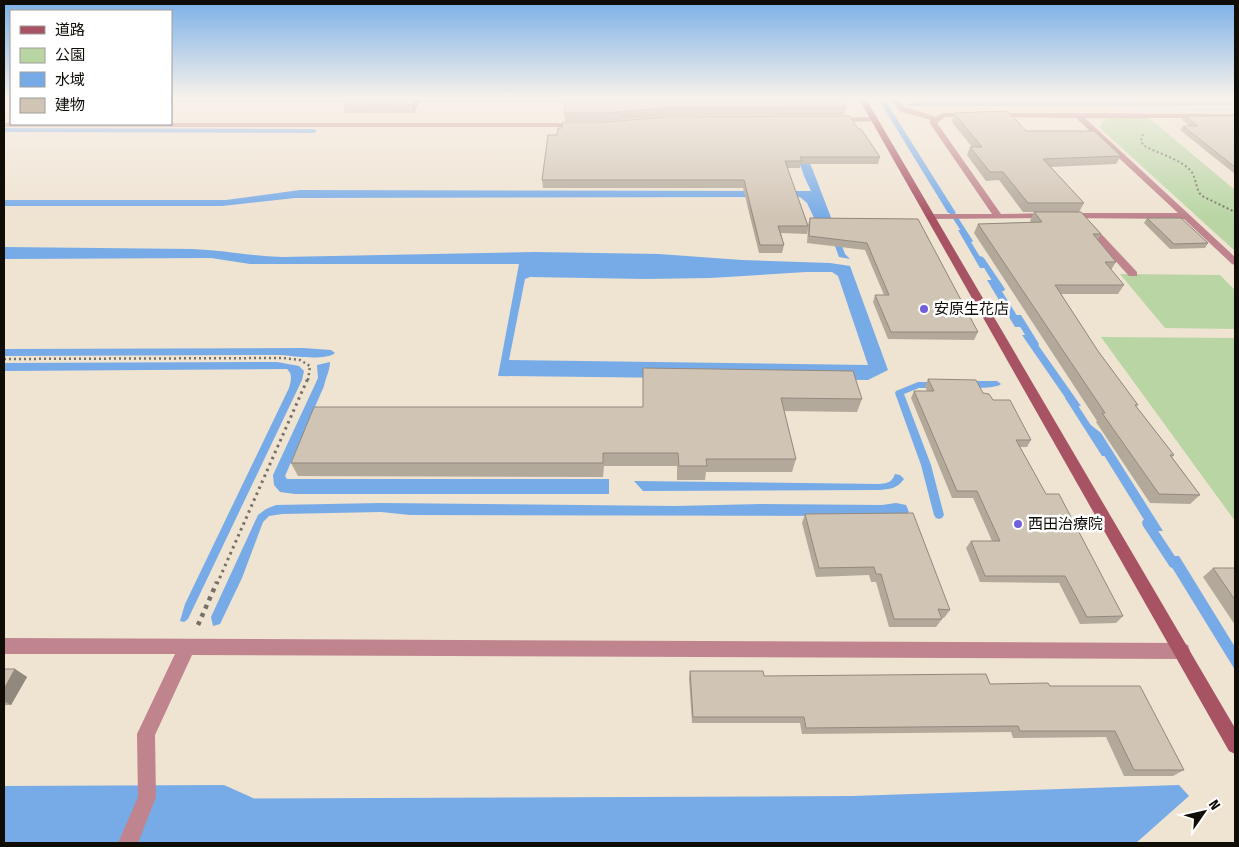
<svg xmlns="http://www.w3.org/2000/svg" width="1239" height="847" viewBox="0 0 1239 847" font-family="'Fira Sans Condensed','Noto Sans JP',sans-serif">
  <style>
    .green { fill: #b9d5a4 }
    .water { fill: #77abe7; fill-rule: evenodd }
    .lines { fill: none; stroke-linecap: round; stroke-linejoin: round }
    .stream { fill: #77abe7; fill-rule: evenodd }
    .river { fill: #77abe7; fill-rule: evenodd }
    .path-far3 { stroke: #777065; stroke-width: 2; stroke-dasharray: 2 2.5; stroke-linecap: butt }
    .path-far2 { stroke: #777065; stroke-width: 2.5; stroke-dasharray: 2 3; stroke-linecap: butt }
    .path-far1 { stroke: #777065; stroke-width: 3; stroke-dasharray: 2.5 4; stroke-linecap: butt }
    .path { stroke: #777065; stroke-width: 4.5; stroke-dasharray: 4 5; stroke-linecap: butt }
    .street { fill: #bf848e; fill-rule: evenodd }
    .secondary { fill: #a75364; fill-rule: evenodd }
    .wall { fill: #b3a99b }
    .shaded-wall { fill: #92897e }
    .building { fill: #d0c4b4; stroke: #92897e }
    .poi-dot { fill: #7060db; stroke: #fff; stroke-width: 2 }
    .labels { text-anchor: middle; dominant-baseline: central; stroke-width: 5; stroke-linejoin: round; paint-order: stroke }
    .poi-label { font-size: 15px; fill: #100d07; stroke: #fff; text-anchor: start }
  </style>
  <rect width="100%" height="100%" fill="#efe3d2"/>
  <!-- green -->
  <path class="green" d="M 1106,118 L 1149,118 L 1235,190 L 1235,251 L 1099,127 Z
    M 1120,274 L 1220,275 L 1235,290 L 1235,329 L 1165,328 Z
    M 1101,337 L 1235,338 L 1235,521 Z"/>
  <!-- water -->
  <path class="water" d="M 879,100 L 885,100 L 956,213 L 948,213 Z
    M 913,100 L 1235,101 L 1235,105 L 908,106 L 906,104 L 916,104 Z
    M 859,133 L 868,136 L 812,139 L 801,142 L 802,149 L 812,168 L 845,254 L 850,259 L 839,257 L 835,246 L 830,239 L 822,235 L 807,203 L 800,197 L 295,198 L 222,206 L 4,206 L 4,200 L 226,200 L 300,190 L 811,191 L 804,176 L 793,142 L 812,135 Z
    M 958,230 L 963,230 L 966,234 L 987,268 L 980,268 Z
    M 4,247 L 192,249 C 222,250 251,256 282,257 L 535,252 L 659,254 L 742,260 L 830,263 L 850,266 L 888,370 L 868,380 L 498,376 L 519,264 L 250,264 L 211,258 L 4,259 ZM 806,272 L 832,272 L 838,276 L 868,365 L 509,360 L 525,279 L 530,277 L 644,279 L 710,278 Z
    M 987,280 L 995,280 L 1024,327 L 1015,327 Z
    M 1022,335 L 1031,335 L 1081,406 L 1071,406 Z
    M 303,348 L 331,350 L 335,353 C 325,361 293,356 280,355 L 4,356 L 4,349 Z
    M 277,362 L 299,366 L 304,371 L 302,380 L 188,619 L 184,622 L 180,621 L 185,604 L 289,388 C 291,380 293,375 287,369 L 4,371 L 4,363 Z
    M 330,362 C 330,370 326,377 324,386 L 285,476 L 287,479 L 609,479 L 609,494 L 295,494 L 280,492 L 274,485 L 273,475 L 318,378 L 317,365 Z
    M 1087,422 L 1101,433 L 1163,531 L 1151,531 L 1097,444 L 1101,444 Z
    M 895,474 L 900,475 L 904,479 C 897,489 890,489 878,490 L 643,491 L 634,481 L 880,484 C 888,483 892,482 895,474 Z
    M 381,503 L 675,506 L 761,504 L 882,505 L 896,503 L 906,505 L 909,512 L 905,515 L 837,516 L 410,515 L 381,512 L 282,514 L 269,516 L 263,522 L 242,578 L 220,624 L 213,626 L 211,617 L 258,515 L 266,509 L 276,505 Z
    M 1165,556 L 1179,556 L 1235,647 L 1235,670 Z
    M 1179,785 L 1189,796 L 1136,843 L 143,843 L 162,799 L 852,796 Z"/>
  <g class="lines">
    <!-- stream -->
    <path class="stream" d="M 4,100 L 11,100 L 11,102 L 4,102 Z
      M 171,100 L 356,100 L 358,101 L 356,102 L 171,102 Z
      M 407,100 L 576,100 L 578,101 L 576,102 L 407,102 Z
      M 4,128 L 314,129 L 317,131 L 314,133 L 4,132 Z
      M 944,202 L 948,202 L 973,241 L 972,242 L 968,242 L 943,203 Z
      M 981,256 L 984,258 L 1005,289 L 1004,291 L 998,291 L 997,289 L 978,258 Z
      M 1015,315 L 1021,315 L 1039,344 L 1038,346 L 1032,346 L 1014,317 Z
      M 967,381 L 997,381 L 1001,384 C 995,389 969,389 963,384 Z
      M 918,382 L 937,382 L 941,385 L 937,388 L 919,388 L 904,394 L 931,465 L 944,515 L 942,518 L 939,519 L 936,518 L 934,515 L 921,465 L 895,393 L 896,391 Z
      M 1069,395 L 1072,396 L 1108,452 L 1110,454 L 1108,456 L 1102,456 L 1065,398 Z
      M 1147,519 L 1151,520 L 1178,561 L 1179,564 L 1178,567 L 1174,569 L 1170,567 L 1143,526 L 1142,523 L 1143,520 Z"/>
    <!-- river -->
    <path class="river" d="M 224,785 L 253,798 L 266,827 L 259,843 L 4,843 L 4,786 Z"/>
    <!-- path-far3 -->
    <path class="path-far3" d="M 1143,134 L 1141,140 L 1143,145 C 1158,154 1179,158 1191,171 C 1197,179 1195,189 1202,196 L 1235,212"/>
    <!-- path-far2 -->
    <path class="path-far2" d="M 4,359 L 283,358 L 300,360 L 310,366 L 308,380"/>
    <!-- path-far1 -->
    <path class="path-far1" d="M 217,584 L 308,378"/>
    <!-- path -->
    <path class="path" d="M 198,625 L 217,582"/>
    <!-- street -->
    <path class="street" d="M 891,99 L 898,99 L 905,107 L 936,117 L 943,113 L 974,113 L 974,117 L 945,117 L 937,123 L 1001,214 L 1049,213 L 1052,214 L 1052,218 L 929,219 L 929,215 L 932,214 L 992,214 L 929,122 L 931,120 L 899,111 Z
      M 993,113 L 1235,114 L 1235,118 L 1085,118 L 1235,257 L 1235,265 L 1232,264 L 1184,219 L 1066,218 L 1066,214 L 1069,213 L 1178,213 L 1076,118 L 996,117 L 993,117 Z
      M 874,117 L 878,119 L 877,121 L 836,122 L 832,120 L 836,118 Z
      M 4,123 L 579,123 L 583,125 L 579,127 L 4,127 Z
      M 1088,222 L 1091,223 L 1137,272 L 1137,276 L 1129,276 L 1085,227 L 1085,223 Z
      M 4,638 L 1182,643 L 1188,645 L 1190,651 L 1188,657 L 1182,659 L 192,655 L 155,735 L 156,797 L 138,843 L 118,843 L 138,797 L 137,734 L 175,654 L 4,654 Z"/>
    <!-- secondary -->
    <path class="secondary" d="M 859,99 L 866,99 L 1235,728 L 1235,754 L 1229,751 Z"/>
  </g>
  <!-- wall -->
  <path class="wall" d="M 420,99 L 414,113 L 345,113 L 343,104 Z
    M 566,99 L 846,107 L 844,115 L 665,116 L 605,121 L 565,121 L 564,113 Z
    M 954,113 L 1026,131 L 1121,156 L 1116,164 L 1051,167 L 1084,203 L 1079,212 L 1023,212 L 999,180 L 986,181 L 967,155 L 970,147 L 972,147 L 952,122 Z
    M 1185,116 L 1235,116 L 1235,174 L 1180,130 L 1183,126 L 1189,126 L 1182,120 Z
    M 858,129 L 880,157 L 878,164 L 801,164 L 800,168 L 787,168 L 808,225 L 810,218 L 918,219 L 978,332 L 974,340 L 888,339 L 873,302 L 875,295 L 884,295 L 865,250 L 807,243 L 808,229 L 807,234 L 781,233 L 784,245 L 782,253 L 759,253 L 743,188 L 543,188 L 542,180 Z
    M 1034,212 L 1101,234 L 1098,240 L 1116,262 L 1111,270 L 1124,285 L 1118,294 L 1061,294 L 1098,351 L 1138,405 L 1136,406 L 1174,455 L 1172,457 L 1200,495 L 1190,504 L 1150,503 L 1096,422 L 1097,421 L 974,233 L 978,224 L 1031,222 L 1030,221 Z
    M 1147,218 L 1208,243 L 1205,248 L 1170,249 L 1144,223 Z
    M 643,368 L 862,399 L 857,412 L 784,411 L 796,459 L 792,472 L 706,472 L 705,480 L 677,480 L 677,466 L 604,466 L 603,477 L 298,476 L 291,463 L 643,407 Z
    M 928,379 L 983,393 L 993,400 L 1031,440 L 1027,447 L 1020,447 L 1046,494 L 1123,616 L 1116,623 L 1080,624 L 1059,583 L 980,582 L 966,548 L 971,541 L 992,541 L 973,498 L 952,498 L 911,398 L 914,391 L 927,391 L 925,386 Z
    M 805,514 L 950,610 L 944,618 L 941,618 L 942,619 L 936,627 L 889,627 L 876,582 L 871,582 L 869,575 L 816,577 L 802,523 Z
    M 1213,568 L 1235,568 L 1235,625 L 1203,577 Z
    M 4,669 L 15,669 L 27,677 L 11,705 L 4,705 Z
    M 690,671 L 764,676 L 1050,686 L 1184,770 L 1173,776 L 1124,776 L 1106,737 L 1013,738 L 1011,732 L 802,734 L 800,723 L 692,723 L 689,678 Z"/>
  <!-- shaded-wall -->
  <path class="shaded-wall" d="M 4,99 L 10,99 L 4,104 Z
    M 415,99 L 420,99 L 414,113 L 412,105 Z
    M 15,669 L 27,677 L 11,705 L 4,701 L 4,689 Z"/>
  <!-- building -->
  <path class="building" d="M 346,99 L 415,99 L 412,105 L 343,104 Z
    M 566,99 L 841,99 L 846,107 L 665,108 L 605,113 L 564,113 Z
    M 1008,111 L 1026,131 L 1094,131 L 1121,156 L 1043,159 L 1084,203 L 1028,203 L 1003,172 L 990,172 L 970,147 L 982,147 L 954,113 Z
    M 850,116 L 858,129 L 861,129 L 880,157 L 800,157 L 802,161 L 785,161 L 808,226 L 778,226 L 784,245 L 760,245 L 744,180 L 542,180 L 548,135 L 557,135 L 558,128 L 562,128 L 563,122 L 605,122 L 665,117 Z
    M 1185,116 L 1235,116 L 1235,167 L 1183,126 L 1198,126 Z
    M 1034,212 L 1081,212 L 1101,234 L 1093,234 L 1116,262 L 1105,262 L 1124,285 L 1055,285 L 1098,351 L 1138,405 L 1135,405 L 1174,455 L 1170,455 L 1200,495 L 1159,494 L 1102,413 L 1105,413 L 978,224 L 1042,222 Z
    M 810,218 L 918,219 L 978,332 L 891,332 L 875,295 L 889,295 L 867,243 L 809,236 Z
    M 1147,218 L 1181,218 L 1208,243 L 1174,244 Z
    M 643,368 L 853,371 L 862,399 L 781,398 L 796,459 L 706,459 L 707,466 L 679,466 L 678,453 L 603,453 L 603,463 L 291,463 L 314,407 L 643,407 Z
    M 928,379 L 976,380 L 983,393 L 989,394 L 993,400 L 1010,400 L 1031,440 L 1016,440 L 1046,494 L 1059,494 L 1123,616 L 1087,617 L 1065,576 L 985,576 L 971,541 L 1000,541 L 977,491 L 957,491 L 914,391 L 934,391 Z
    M 913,513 L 950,610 L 938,609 L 942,619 L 894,619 L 881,574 L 876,574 L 874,567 L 819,568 L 805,514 Z
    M 1213,568 L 1235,568 L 1235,600 Z
    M 4,669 L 15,669 L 4,689 Z
    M 690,671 L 763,671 L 764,676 L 986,674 L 990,684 L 1048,683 L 1050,686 L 1140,686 L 1184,770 L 1134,770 L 1115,731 L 1020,731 L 1018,726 L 806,728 L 804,717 L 693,717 Z"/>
  <!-- sky -->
  <linearGradient id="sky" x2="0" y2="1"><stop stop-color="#7bb0e8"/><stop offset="0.45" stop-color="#f8f2eb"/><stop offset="1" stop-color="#f8f2eb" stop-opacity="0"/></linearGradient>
  <rect width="1239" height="218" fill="url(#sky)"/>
  <!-- markers -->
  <g class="poi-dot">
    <circle cx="924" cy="309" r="5"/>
    <circle cx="1018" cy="524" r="5"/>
  </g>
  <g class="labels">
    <!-- poi labels -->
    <g class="poi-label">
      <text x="934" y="309">安原生花店</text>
      <text x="1028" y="524">西田治療院</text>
    </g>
  </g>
  <!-- border -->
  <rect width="1239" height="847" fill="none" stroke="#100d07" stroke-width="10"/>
  <!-- legend -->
  <rect x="10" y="10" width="162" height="115" fill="#ffffff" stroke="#9f9e9c"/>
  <rect x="20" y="26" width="25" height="8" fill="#a75364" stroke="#9f9e9c"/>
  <text x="55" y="35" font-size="15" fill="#100d07">道路</text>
  <rect x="20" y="48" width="25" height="15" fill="#b9d5a4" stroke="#9f9e9c"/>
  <text x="55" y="60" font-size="15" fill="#100d07">公園</text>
  <rect x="20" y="72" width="25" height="15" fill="#77abe7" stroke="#9f9e9c"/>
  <text x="55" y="85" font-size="15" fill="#100d07">水域</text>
  <rect x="20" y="98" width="25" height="15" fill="#d0c4b4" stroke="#9f9e9c"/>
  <text x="55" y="110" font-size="15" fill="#100d07">建物</text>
  <!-- north arrow -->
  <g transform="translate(1204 812) rotate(56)" stroke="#ffffff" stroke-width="4" paint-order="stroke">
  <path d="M0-4L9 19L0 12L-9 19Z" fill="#100d07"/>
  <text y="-8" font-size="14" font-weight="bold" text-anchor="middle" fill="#100d07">N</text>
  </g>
</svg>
